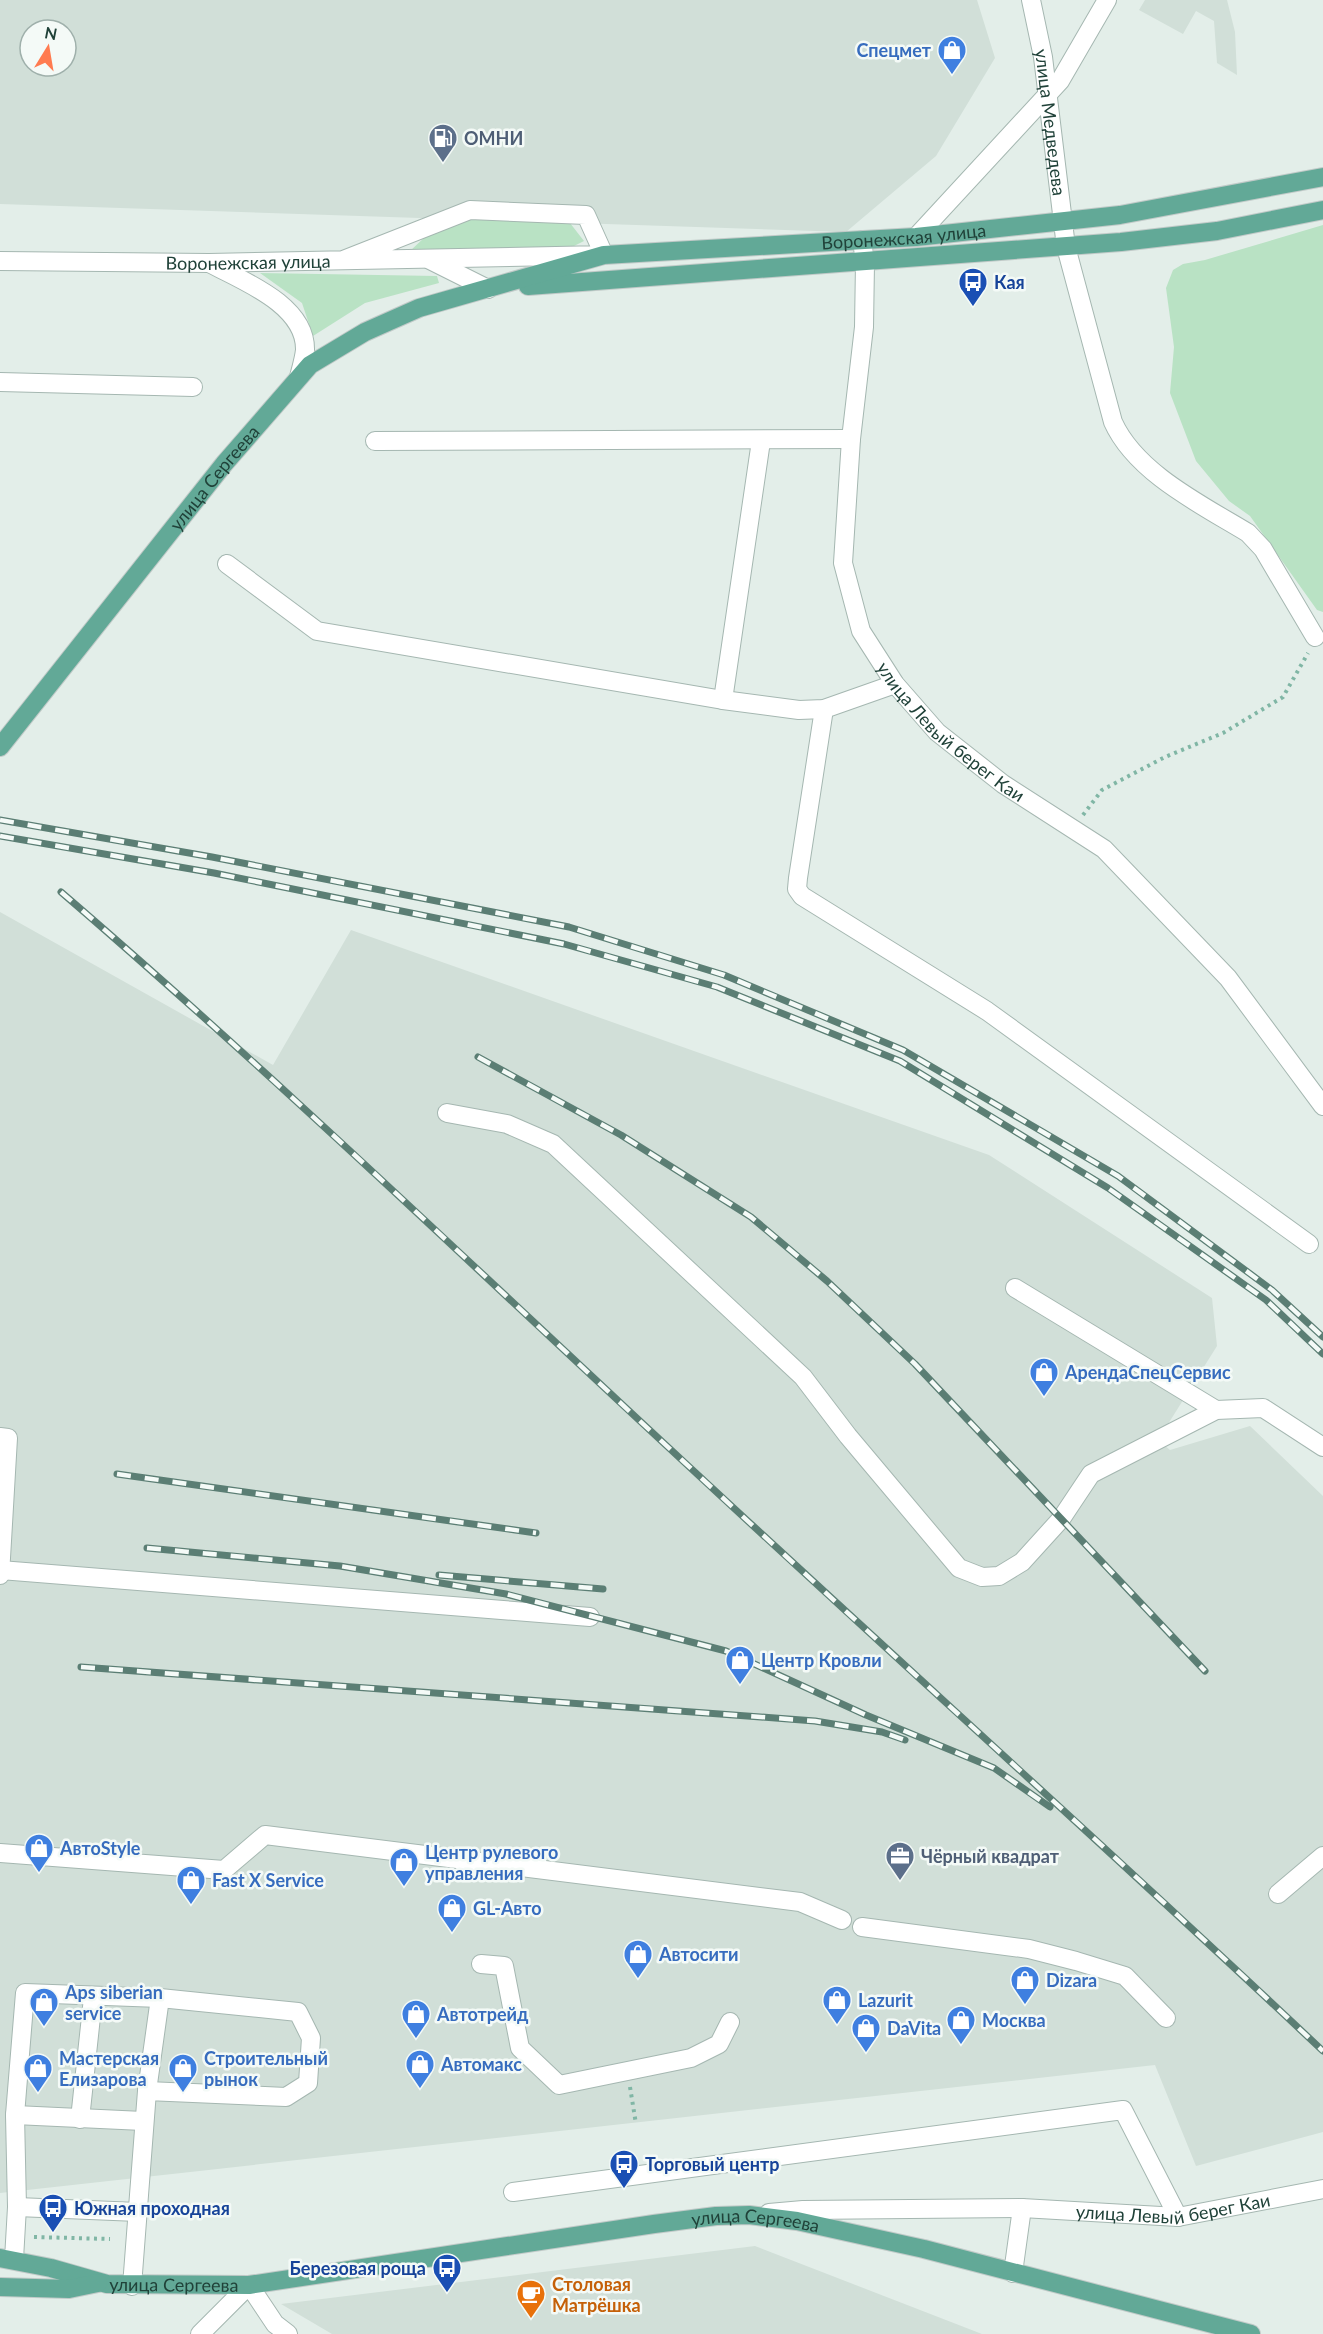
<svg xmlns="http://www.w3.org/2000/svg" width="1323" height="2334" viewBox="0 0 1323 2334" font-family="Lato,sans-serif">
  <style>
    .built { fill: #d1dfd8; fill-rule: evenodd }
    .green { fill: #b9e2c4 }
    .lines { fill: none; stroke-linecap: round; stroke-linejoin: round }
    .minor-casing { stroke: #a5b7b1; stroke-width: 20 }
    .major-casing { stroke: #c1cac8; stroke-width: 20 }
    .path { stroke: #80b6a5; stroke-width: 4; stroke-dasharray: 3 4.5; stroke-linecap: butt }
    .minor { stroke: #fff; stroke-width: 18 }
    .major { stroke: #62a997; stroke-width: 18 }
    .rail-casing { stroke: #5b7e74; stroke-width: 7 }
    .rail { stroke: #f4faf7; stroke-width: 4.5; stroke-dasharray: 14; stroke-linecap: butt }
    .labels { text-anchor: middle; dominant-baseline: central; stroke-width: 5; stroke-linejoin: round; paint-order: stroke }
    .shop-label { font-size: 18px; font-weight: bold; fill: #366cbe; stroke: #f4faf7; text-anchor: start }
    .street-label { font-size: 18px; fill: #204239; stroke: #f4faf7 }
    .service-label { font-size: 18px; font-weight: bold; fill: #4e5e75; stroke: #f4faf7; text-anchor: start }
    .transit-label { font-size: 18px; font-weight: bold; fill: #164399; stroke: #f4faf7; text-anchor: start }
    .food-label { font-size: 18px; font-weight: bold; fill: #c56008; stroke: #f4faf7; text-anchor: start }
  </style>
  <rect width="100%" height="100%" fill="#e3eee9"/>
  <!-- built -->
  <path class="built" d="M 0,0 L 977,0 L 995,58 L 936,156 L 846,232 L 0,204 ZM 30,30 L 66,30 L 66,66 L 30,66 Z
    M 1145,0 L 1227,0 L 1235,32 L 1237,75 L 1217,63 L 1214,21 L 1196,11 L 1183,34 L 1139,10 Z
    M 0,912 L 273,1065 L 351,930 L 989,1155 L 1212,1298 L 1217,1346 L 1158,1440 L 1170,1450 L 1250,1426 L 1323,1496 L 1323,2132 L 1196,2166 L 1155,2065 L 0,2193 Z
    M 755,2246 L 982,2334 L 332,2334 L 281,2304 Z"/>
  <!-- green -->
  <path class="green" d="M 462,219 L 570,223 L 584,241 L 568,249 L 410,251 L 425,237 Z
    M 1323,225 L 1323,612 L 1317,610 L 1250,516 L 1229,501 L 1196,461 L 1170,393 L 1174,347 L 1166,288 L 1173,270 L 1183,264 L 1205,260 Z
    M 260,273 L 437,276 L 439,283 L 365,303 L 313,336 L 302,303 Z"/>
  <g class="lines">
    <!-- minor casing -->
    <g class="minor-casing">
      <g id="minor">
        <path id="s1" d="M 1031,0 L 1043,57 L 1066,247 L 1113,422 C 1136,473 1202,505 1248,533 L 1263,549 L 1315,637"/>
        <path d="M 916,237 L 1060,81 L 1107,0"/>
        <path id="s2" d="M 862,240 L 865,263 L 864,327 L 851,439 L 843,563 L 861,631 L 895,684 L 937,732 L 1003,784 L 1104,849 L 1228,978 L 1323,1106"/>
        <path d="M 430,260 L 488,289"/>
        <path id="s3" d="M 0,261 L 209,263 L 604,255 L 586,215 L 470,210 L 343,260"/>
        <path d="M 211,264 C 243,281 306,305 305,350 C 304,359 301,369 299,377"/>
        <path d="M 0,382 L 193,387"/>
        <path d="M 375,441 L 851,439"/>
        <path d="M 227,564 L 317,631 L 723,700 L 799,710 L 824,709 L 895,684"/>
        <path d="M 723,700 L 761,441"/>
        <path d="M 824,709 L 798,878 L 797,889 L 802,896 L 987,1011 L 1309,1244"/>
        <path d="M 447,1113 L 507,1124 L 553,1144 L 803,1377 L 848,1436 L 959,1568 L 982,1577 L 999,1576 L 1022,1562 L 1061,1519 L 1091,1474 L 1216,1410 L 1263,1408 L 1323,1447"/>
        <path d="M 1015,1288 L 1216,1410"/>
        <path d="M 0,1437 L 8,1438 L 0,1575"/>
        <path d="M 0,1570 L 590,1617"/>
        <path d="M 0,1853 L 224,1870 L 265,1835 L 800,1902 L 842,1920"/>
        <path d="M 1278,1894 L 1323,1856"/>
        <path d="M 862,1927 L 1029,1949 L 1076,1961 L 1125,1976 L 1166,2018"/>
        <path d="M 481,1964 L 504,1966 L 520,2048 L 559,2085 L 691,2058 L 719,2044 L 730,2022"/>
        <path d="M 147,2091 L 160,1998"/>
        <path d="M 15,2115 L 143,2121"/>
        <path d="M 80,2119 L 93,1998"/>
        <path d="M 513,2192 L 1123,2110 L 1178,2217"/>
        <path d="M 17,2207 L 138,2212"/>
        <path id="s4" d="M 769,2213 L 803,2210 L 1022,2208 L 1178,2217 L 1323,2189"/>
        <path d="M 14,2259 L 17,2207 L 15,2115 L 25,1993 L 160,1998 L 298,2012 L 311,2038 L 308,2083 L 286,2097 L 147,2091 L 132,2286"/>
        <path d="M 1013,2273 L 1022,2208"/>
        <path d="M 200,2334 L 249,2285 L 275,2324 L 288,2334"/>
      </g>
    </g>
    <!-- major casing -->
    <g class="major-casing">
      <g id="major">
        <path d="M 528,286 L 1121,242 L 1217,231 L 1323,210"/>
        <path id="s5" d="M 0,747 L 224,464 L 310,365 L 365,332 L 419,308 L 604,255 L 916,237 L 1120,215 L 1323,177"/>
        <path id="s6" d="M 0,2258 L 51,2268 L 107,2284 L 249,2285 L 654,2224 L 716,2216 L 749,2215 L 797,2221 L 924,2249 L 1251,2334"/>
        <path d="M 0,2287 L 69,2289 L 98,2283"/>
      </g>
    </g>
    <!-- path -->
    <path class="path" d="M 1083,815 L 1102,790 L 1165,757 L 1223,733 L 1283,697 L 1308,653
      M 630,2087 L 636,2124
      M 34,2237 L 110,2239"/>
    <!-- minor -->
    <use href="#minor" class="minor"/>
    <!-- major -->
    <use href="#major" class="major"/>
    <!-- rail casing -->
    <g class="rail-casing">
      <path id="rail" d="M 0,820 L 212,857 L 569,927 L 724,975 L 903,1050 L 1118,1176 L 1272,1290 L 1323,1337
        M 0,836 L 214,873 L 564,944 L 717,987 L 900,1061 L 1108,1188 L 1266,1300 L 1323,1354
        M 61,892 C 274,1075 477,1270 683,1461 C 896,1659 1112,1852 1323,2051
        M 478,1057 L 621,1135 L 751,1217 L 827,1281 L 915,1364 L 1205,1671
        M 117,1474 L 536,1533
        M 147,1548 L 340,1566 L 506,1594 L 726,1651 L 866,1715 L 994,1768 L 1050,1807
        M 439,1575 L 603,1589
        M 81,1667 L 815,1721 L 882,1732 L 905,1740"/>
    </g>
    <!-- rail -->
    <use href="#rail" class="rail"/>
  </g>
  <!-- icons -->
  <defs>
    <g id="shop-pin" transform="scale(1.5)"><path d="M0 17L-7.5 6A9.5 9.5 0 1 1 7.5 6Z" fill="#3f7fe0" stroke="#f4faf7"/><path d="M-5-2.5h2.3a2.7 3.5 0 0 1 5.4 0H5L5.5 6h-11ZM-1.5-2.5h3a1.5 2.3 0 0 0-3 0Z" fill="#fff"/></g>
    <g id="fuel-pin" transform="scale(1.5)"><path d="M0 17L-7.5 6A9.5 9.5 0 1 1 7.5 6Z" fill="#5c6f8a" stroke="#f4faf7"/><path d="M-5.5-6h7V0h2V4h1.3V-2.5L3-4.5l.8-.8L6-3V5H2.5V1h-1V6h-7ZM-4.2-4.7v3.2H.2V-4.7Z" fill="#fff"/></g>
    <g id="bus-pin" transform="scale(1.5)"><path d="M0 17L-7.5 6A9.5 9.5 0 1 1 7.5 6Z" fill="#1a4fb4" stroke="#f4faf7"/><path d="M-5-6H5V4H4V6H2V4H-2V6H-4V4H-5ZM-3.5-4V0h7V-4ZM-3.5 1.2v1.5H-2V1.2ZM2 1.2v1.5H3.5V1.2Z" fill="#fff"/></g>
    <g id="office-pin" transform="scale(1.5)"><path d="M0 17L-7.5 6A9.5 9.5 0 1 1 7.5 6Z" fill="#5c6f8a" stroke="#f4faf7"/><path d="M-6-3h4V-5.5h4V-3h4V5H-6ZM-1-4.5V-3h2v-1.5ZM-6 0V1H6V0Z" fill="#fff"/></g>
    <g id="cafe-pin" transform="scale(1.5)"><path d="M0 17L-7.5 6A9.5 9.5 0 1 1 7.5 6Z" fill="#e8710a" stroke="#f4faf7"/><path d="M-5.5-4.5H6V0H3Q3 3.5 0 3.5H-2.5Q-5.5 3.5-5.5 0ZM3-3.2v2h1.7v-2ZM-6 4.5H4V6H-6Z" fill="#fff"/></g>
  </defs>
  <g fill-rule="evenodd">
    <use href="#shop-pin" x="952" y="50"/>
    <use href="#fuel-pin" x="443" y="138"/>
    <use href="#bus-pin" x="973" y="282"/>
    <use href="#shop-pin" x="1044" y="1372"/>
    <use href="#shop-pin" x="740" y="1660"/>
    <use href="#shop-pin" x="39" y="1848"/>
    <use href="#office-pin" x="900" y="1856"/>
    <use href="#shop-pin" x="404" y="1862"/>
    <use href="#shop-pin" x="191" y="1880"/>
    <use href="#shop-pin" x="452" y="1908"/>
    <use href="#shop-pin" x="638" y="1954"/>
    <use href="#shop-pin" x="1025" y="1980"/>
    <use href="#shop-pin" x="837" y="2000"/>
    <use href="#shop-pin" x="44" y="2002"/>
    <use href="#shop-pin" x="416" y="2014"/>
    <use href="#shop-pin" x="961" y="2020"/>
    <use href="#shop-pin" x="866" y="2028"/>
    <use href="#shop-pin" x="420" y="2064"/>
    <use href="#shop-pin" x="38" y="2068"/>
    <use href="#shop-pin" x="183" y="2068"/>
    <use href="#bus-pin" x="624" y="2164"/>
    <use href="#bus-pin" x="53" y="2208"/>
    <use href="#bus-pin" x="447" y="2268"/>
    <use href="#cafe-pin" x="531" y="2294"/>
  </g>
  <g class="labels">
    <!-- shop labels -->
    <g class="shop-label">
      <text x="931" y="50" text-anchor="end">Спецмет</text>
      <text x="1065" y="1372">АрендаСпецСервис</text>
      <text x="761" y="1660">Центр Кровли</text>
      <text x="60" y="1848">АвтоStyle</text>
      <text x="425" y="1852">Центр рулевого<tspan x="425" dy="21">управления</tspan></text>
      <text x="212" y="1880">Fast X Service</text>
      <text x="473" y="1908">GL-Авто</text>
      <text x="659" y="1954">Автосити</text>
      <text x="1046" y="1980">Dizara</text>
      <text x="65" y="1992">Aps siberian<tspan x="65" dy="21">service</tspan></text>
      <text x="858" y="2000">Lazurit</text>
      <text x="437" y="2014">Автотрейд</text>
      <text x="982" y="2020">Москва</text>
      <text x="887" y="2028">DaVita</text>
      <text x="59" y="2058">Мастерская<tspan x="59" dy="21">Елизарова</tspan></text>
      <text x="204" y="2058">Строительный<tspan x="204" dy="21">рынок</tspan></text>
      <text x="441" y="2064">Автомакс</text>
    </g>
    <!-- street labels -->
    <g class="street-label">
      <text stroke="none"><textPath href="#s1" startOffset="124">улица Медведева</textPath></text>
      <text stroke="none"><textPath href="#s5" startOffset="1108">Воронежская улица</textPath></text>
      <text stroke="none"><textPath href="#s3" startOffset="248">Воронежская улица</textPath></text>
      <text stroke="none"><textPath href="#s5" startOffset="344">улица Сергеева</textPath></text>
      <text stroke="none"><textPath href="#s2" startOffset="531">улица Левый берег Каи</textPath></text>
      <text stroke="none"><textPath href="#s4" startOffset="405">улица Левый берег Каи</textPath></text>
      <text stroke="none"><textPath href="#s6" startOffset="764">улица Сергеева</textPath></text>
      <text stroke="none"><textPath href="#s6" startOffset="177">улица Сергеева</textPath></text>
    </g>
    <!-- service labels -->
    <g class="service-label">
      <text x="464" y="138">ОМНИ</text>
      <text x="921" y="1856">Чёрный квадрат</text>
    </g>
    <!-- transit labels -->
    <g class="transit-label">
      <text x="994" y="282">Кая</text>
      <text x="645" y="2164">Торговый центр</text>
      <text x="74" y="2208">Южная проходная</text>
      <text x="426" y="2268" text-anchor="end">Березовая роща</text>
    </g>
    <!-- food labels -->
    <g class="food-label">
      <text x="552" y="2284">Столовая<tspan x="552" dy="21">Матрёшка</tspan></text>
    </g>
  </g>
  <!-- north arrow -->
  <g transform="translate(48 48) rotate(11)"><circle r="28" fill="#f4faf7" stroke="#9fb0ab" stroke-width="1.5"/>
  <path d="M0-4.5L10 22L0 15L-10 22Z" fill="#ff7b50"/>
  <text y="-9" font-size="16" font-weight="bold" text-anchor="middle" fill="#204239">N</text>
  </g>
</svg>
